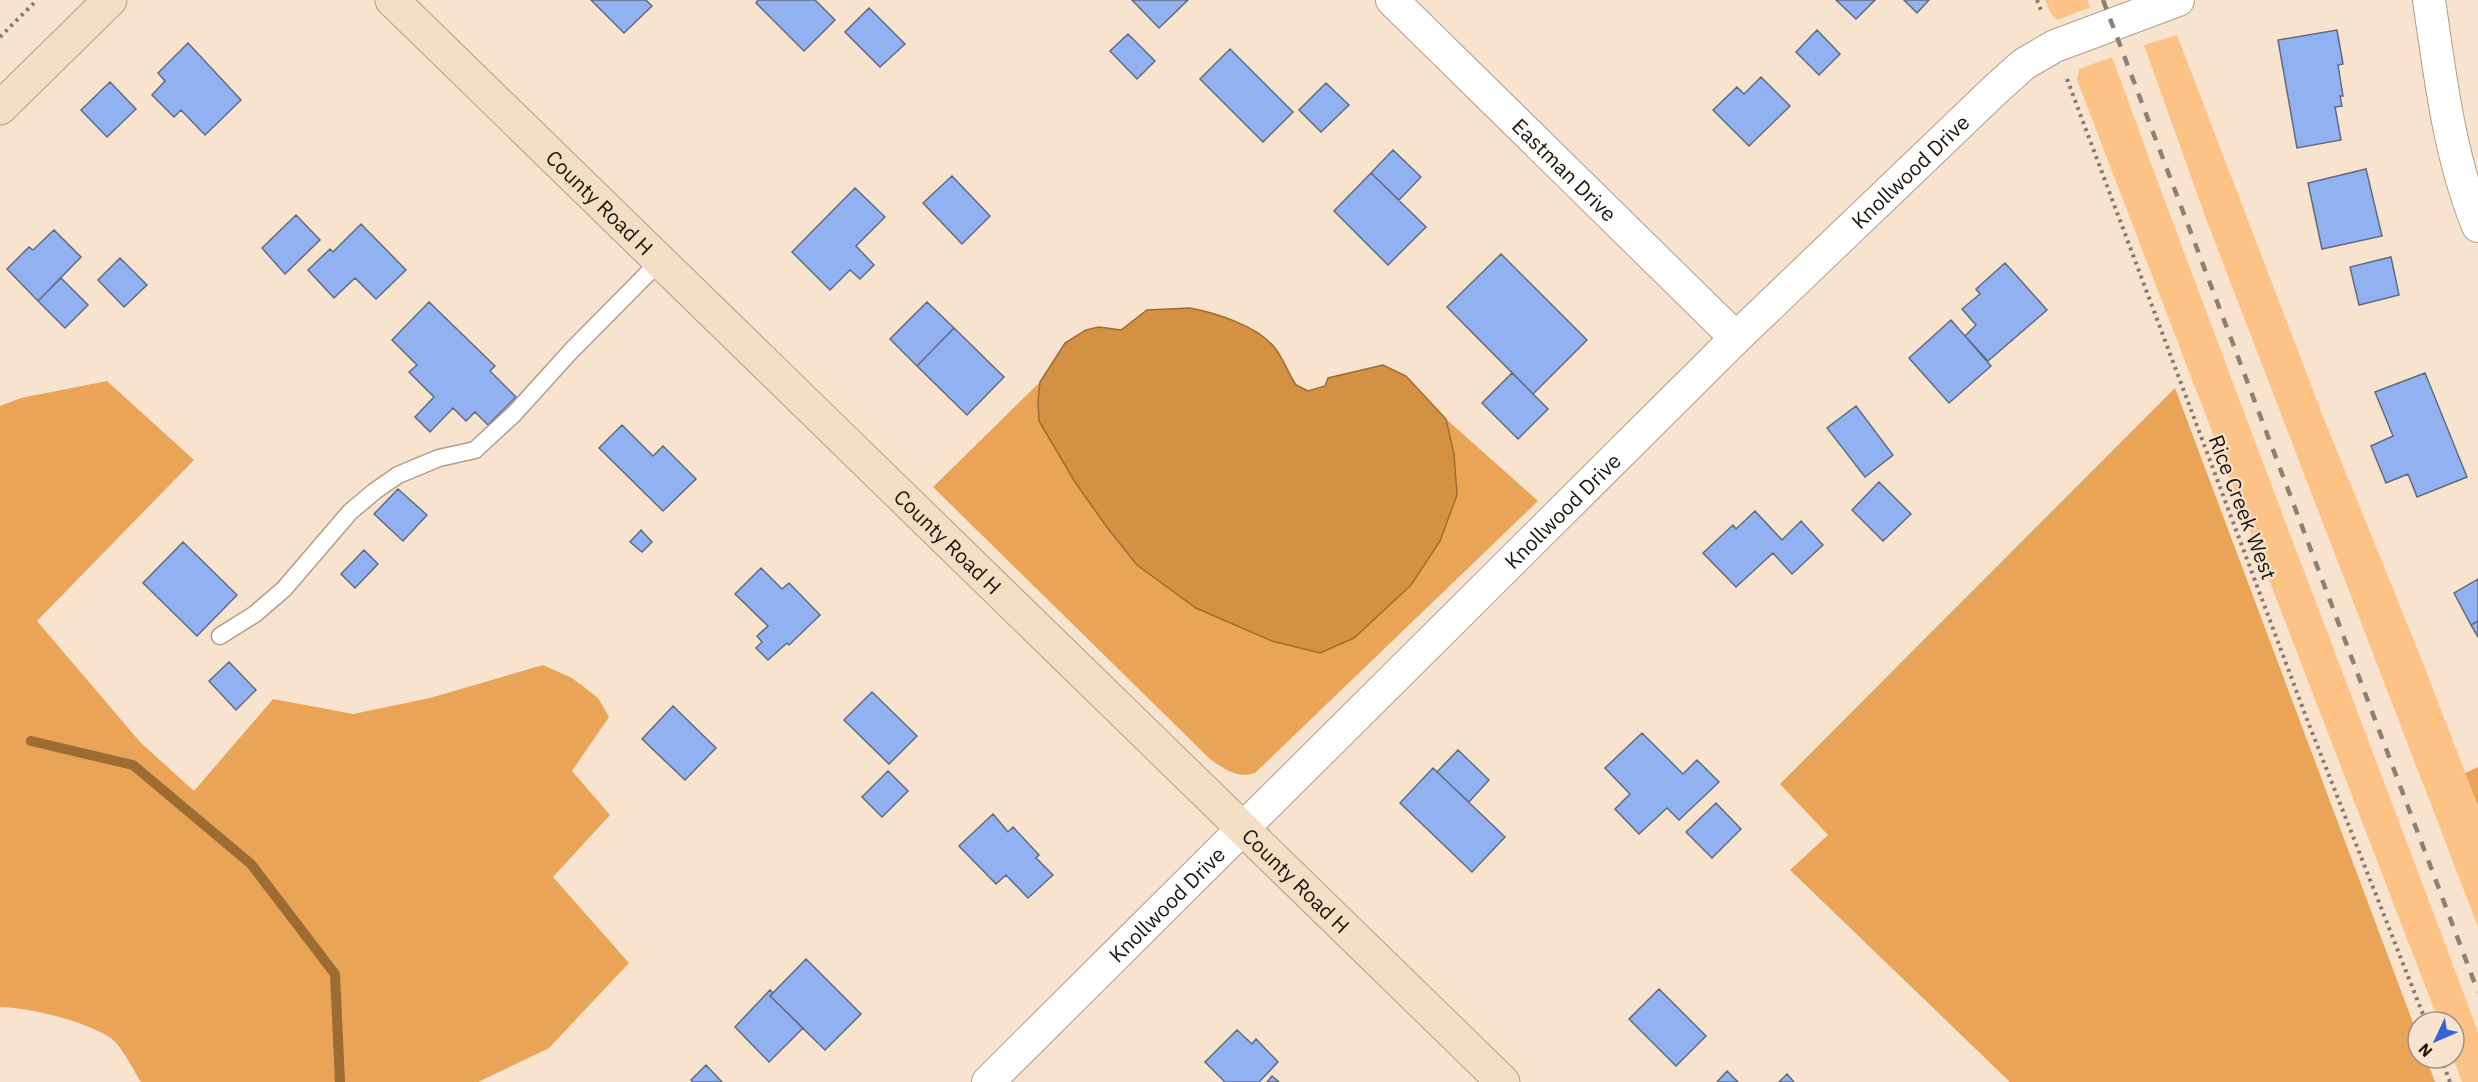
<svg xmlns="http://www.w3.org/2000/svg" width="2478" height="1082" viewBox="0 0 2478 1082" font-family="'IBM Plex Sans',sans-serif">
  <style>
    .green { fill: #fdc285 }
    .forest { fill: #e9a457 }
    .water { fill: #d59143; stroke: #9d6c32; stroke-width: 1.5 }
    .lines { fill: none; stroke-linecap: round; stroke-linejoin: round }
    .stream { stroke: #9d6c32; stroke-width: 10 }
    .building { fill: #91b1f1; stroke: #606b80; stroke-width: 1.5 }
    .lane-casing { stroke: #b19d8a; stroke-width: 19 }
    .street-casing { stroke: #b19d8a; stroke-width: 34 }
    .secondary-casing { stroke: #b19d8a; stroke-width: 35 }
    .path { stroke: #897b6c; stroke-width: 4; stroke-dasharray: 3 4.5; stroke-linecap: butt }
    .lane { stroke: #fff; stroke-width: 16 }
    .street { stroke: #fff; stroke-width: 32 }
    .secondary { stroke: #f4dfc5; stroke-width: 33 }
    .rail { stroke: #8f8172; stroke-width: 4.5; stroke-dasharray: 10 10; stroke-linecap: butt }
    .labels { text-anchor: middle; dominant-baseline: central; stroke-width: 4.5; stroke-linejoin: round; paint-order: stroke }
    .street-label { font-size: 21px; fill: #1b140c; stroke: #f8e3ce }
  </style>
  <rect width="100%" height="100%" fill="#f8e3ce"/>
  <!-- green -->
  <path class="green" d="M 2045,0 L 2087,0 L 2090,7 L 2058,20 L 2051,14 Z
    M 2177,35 L 2324,419 L 2419,653 L 2478,806 L 2478,927 L 2205,216 L 2144,45 Z
    M 2112,57 C 2231,384 2357,707 2478,1032 L 2478,1082 L 2462,1082 L 2453,1058 L 2454,1022 L 2439,1022 L 2077,80 L 2079,69 Z"/>
  <!-- forest -->
  <path class="forest" d="M 107,381 L 194,460 L 37,621 L 140,742 L 194,791 L 273,699 L 353,714 L 430,698 L 543,665 L 572,678 L 598,698 L 609,717 L 572,771 L 610,815 L 553,877 L 629,963 L 549,1048 L 478,1082 L 141,1082 C 134,1071 122,1047 112,1039 C 89,1022 28,1007 0,1007 L 0,406 L 21,398 Z
    M 1040,382 L 1038,401 L 1039,421 L 1076,482 L 1106,526 L 1454,454 L 1446,419 L 1538,501 L 1255,773 C 1238,779 1224,769 1210,759 L 933,487 Z
    M 2175,388 L 2418,1036 L 2418,1058 L 2426,1058 L 2435,1082 L 2010,1082 L 1790,870 L 1828,835 L 1780,784 Z
    M 2478,767 L 2478,806 L 2465,773 Z"/>
  <!-- water -->
  <path class="water" d="M 1190,308 C 1216,313 1258,326 1275,348 C 1284,360 1288,373 1296,385 L 1308,391 L 1325,386 L 1328,378 L 1383,365 L 1406,376 L 1446,419 L 1454,454 L 1457,495 L 1440,541 L 1411,585 L 1354,638 L 1320,653 L 1272,641 L 1196,608 L 1137,565 L 1106,526 L 1075,482 L 1039,421 L 1038,401 L 1040,382 L 1065,343 L 1086,330 L 1099,327 L 1121,330 L 1147,310 Z"/>
  <g class="lines">
    <!-- stream -->
    <path class="stream" d="M 31,741 L 133,765 L 251,864 L 335,974 L 340,1082"/>
  </g>
  <!-- building -->
  <path class="building" d="M 591,0 L 646,0 L 652,6 L 624,33 Z
    M 758,0 L 815,0 L 835,20 L 804,51 L 756,3 Z
    M 1132,0 L 1188,0 L 1159,28 Z
    M 1836,0 L 1875,0 L 1856,19 Z
    M 1904,0 L 1929,0 L 1917,13 Z
    M 869,8 L 905,44 L 880,67 L 845,32 Z
    M 1817,30 L 1840,54 L 1819,75 L 1796,52 Z
    M 2337,30 L 2343,64 L 2338,65 L 2343,96 L 2340,96 L 2342,106 L 2335,107 L 2341,140 L 2297,148 L 2278,40 Z
    M 1128,34 L 1155,61 L 1137,79 L 1110,51 Z
    M 188,43 L 241,100 L 205,135 L 181,110 L 174,117 L 152,95 L 165,81 L 158,73 Z
    M 1230,49 L 1293,112 L 1263,142 L 1200,79 Z
    M 1761,77 L 1790,106 L 1749,146 L 1713,110 L 1737,87 L 1744,94 Z
    M 110,82 L 136,109 L 107,137 L 81,110 Z
    M 1326,83 L 1349,105 L 1321,132 L 1299,110 Z
    M 1393,150 L 1421,177 L 1399,200 L 1371,173 Z
    M 2366,169 L 2382,236 L 2322,249 L 2308,183 Z
    M 1371,173 L 1426,227 L 1388,265 L 1334,211 Z
    M 952,176 L 990,216 L 962,244 L 923,203 Z
    M 855,188 L 885,217 L 856,246 L 874,265 L 860,279 L 850,270 L 830,290 L 792,252 Z
    M 296,215 L 320,240 L 285,274 L 262,248 Z
    M 361,224 L 406,270 L 376,299 L 355,278 L 334,298 L 308,270 L 330,249 L 333,252 Z
    M 54,230 L 81,257 L 38,301 L 7,269 L 29,247 L 33,250 Z
    M 1501,254 L 1587,340 L 1533,394 L 1447,307 Z
    M 2391,257 L 2399,295 L 2359,305 L 2350,267 Z
    M 120,258 L 147,285 L 124,307 L 98,280 Z
    M 2005,263 L 2047,310 L 1988,361 L 1965,336 L 1976,325 L 1962,309 L 1980,294 L 1976,289 Z
    M 61,278 L 88,305 L 65,328 L 38,301 Z
    M 429,302 L 495,366 L 490,371 L 516,397 L 488,425 L 475,412 L 466,421 L 453,408 L 430,432 L 415,417 L 434,397 L 409,372 L 417,365 L 392,340 Z
    M 927,302 L 954,328 L 917,366 L 890,339 Z
    M 1951,320 L 1991,366 L 1949,403 L 1909,358 Z
    M 954,328 L 1004,377 L 967,415 L 917,366 Z
    M 1512,373 L 1548,409 L 1518,439 L 1482,403 Z
    M 2425,373 L 2467,477 L 2417,497 L 2408,474 L 2386,483 L 2371,446 L 2393,436 L 2375,392 Z
    M 1856,406 L 1893,455 L 1865,477 L 1827,428 Z
    M 622,425 L 653,456 L 663,446 L 696,479 L 663,511 L 599,448 Z
    M 1879,482 L 1911,514 L 1883,541 L 1852,510 Z
    M 398,489 L 427,515 L 403,541 L 374,514 Z
    M 1755,511 L 1782,540 L 1801,521 L 1823,545 L 1792,574 L 1773,553 L 1736,587 L 1703,553 L 1733,525 L 1736,529 Z
    M 641,530 L 652,542 L 642,552 L 630,542 Z
    M 183,542 L 237,595 L 197,636 L 143,583 Z
    M 364,550 L 378,564 L 355,588 L 341,574 Z
    M 761,568 L 782,589 L 789,583 L 820,615 L 789,645 L 787,643 L 768,660 L 756,648 L 762,642 L 757,636 L 768,626 L 735,594 Z
    M 2478,579 L 2478,621 L 2471,625 L 2454,593 Z
    M 2478,621 L 2478,637 L 2471,625 Z
    M 229,662 L 256,690 L 236,710 L 209,681 Z
    M 872,692 L 917,736 L 889,764 L 844,720 Z
    M 673,706 L 716,748 L 685,780 L 642,739 Z
    M 1642,733 L 1683,774 L 1697,760 L 1719,782 L 1679,820 L 1667,808 L 1639,834 L 1615,809 L 1630,794 L 1605,768 Z
    M 1458,750 L 1489,780 L 1469,802 L 1437,772 Z
    M 1433,768 L 1505,837 L 1472,872 L 1400,803 Z
    M 888,771 L 908,791 L 882,817 L 862,797 Z
    M 1716,803 L 1741,829 L 1712,858 L 1686,832 Z
    M 993,814 L 1008,832 L 1013,827 L 1039,855 L 1036,858 L 1053,875 L 1028,898 L 1006,875 L 996,884 L 959,846 Z
    M 806,959 L 861,1014 L 825,1050 L 770,996 Z
    M 1659,989 L 1706,1036 L 1676,1066 L 1629,1019 Z
    M 770,990 L 773,993 L 770,996 L 803,1028 L 769,1062 L 735,1027 Z
    M 1237,1030 L 1252,1044 L 1256,1039 L 1278,1062 L 1259,1082 L 1225,1082 L 1205,1062 Z
    M 706,1065 L 722,1082 L 693,1082 L 691,1080 Z
    M 1727,1071 L 1738,1082 L 1717,1082 Z
    M 1787,1074 L 1794,1082 L 1779,1082 Z
    M 1272,1076 L 1279,1082 L 1267,1082 Z"/>
  <g class="lines">
    <!-- lane casing -->
    <g class="lane-casing">
      <path id="lane" d="M 220,636 L 255,614 L 284,589 L 350,512 L 375,491 L 398,475 L 439,458 L 475,450 L 514,414 L 571,351 L 660,261"/>
    </g>
    <!-- street casing -->
    <g class="street-casing">
      <g id="street">
        <path id="s1" d="M 1392,0 L 1736,338"/>
        <path d="M 2429,0 C 2440,75 2449,155 2478,226"/>
        <path id="s2" d="M 988,1082 L 1736,338 L 1995,90 L 2024,64 L 2055,46 L 2178,0"/>
      </g>
    </g>
    <!-- secondary casing -->
    <g class="secondary-casing">
      <g id="secondary">
        <path id="s3" d="M 392,0 L 1503,1082"/>
        <path d="M 0,108 L 110,0"/>
      </g>
    </g>
    <!-- path -->
    <path class="path" d="M 2037,0 L 2042,13
      M 0,37 L 37,0
      M 2067,79 L 2308,722 L 2426,1022
      M 2441,1058 L 2450,1082"/>
    <!-- lane -->
    <use href="#lane" class="lane"/>
    <!-- street -->
    <use href="#street" class="street"/>
    <!-- secondary -->
    <use href="#secondary" class="secondary"/>
    <!-- rail -->
    <path class="rail" d="M 2103,0 L 2478,992"/>
  </g>
  <g class="labels">
    <!-- street labels -->
    <g class="street-label">
      <text stroke="none"><textPath href="#s1" startOffset="242">Eastman Drive</textPath></text>
      <text stroke="none"><textPath href="#s2" startOffset="1296">Knollwood Drive</textPath></text>
      <text stroke="none"><textPath href="#s3" startOffset="290">County Road H</textPath></text>
      <text transform="translate(2243 507) rotate(69)">Rice Creek West</text>
      <text stroke="none"><textPath href="#s2" startOffset="810">Knollwood Drive</textPath></text>
      <text stroke="none"><textPath href="#s3" startOffset="776">County Road H</textPath></text>
      <text stroke="none"><textPath href="#s3" startOffset="1262">County Road H</textPath></text>
      <text stroke="none"><textPath href="#s2" startOffset="252">Knollwood Drive</textPath></text>
    </g>
  </g>
  <!-- north arrow -->
  <g transform="translate(2436 1040) rotate(226)"><circle r="28" fill="#f8e3ce" stroke="#a09080" stroke-width="1.5"/>
  <path d="M0-4.5L10 22L0 15L-10 22Z" fill="#3464d4"/>
  <text y="-9" font-size="16" font-weight="bold" text-anchor="middle" fill="#1b140c">N</text>
  </g>
</svg>
